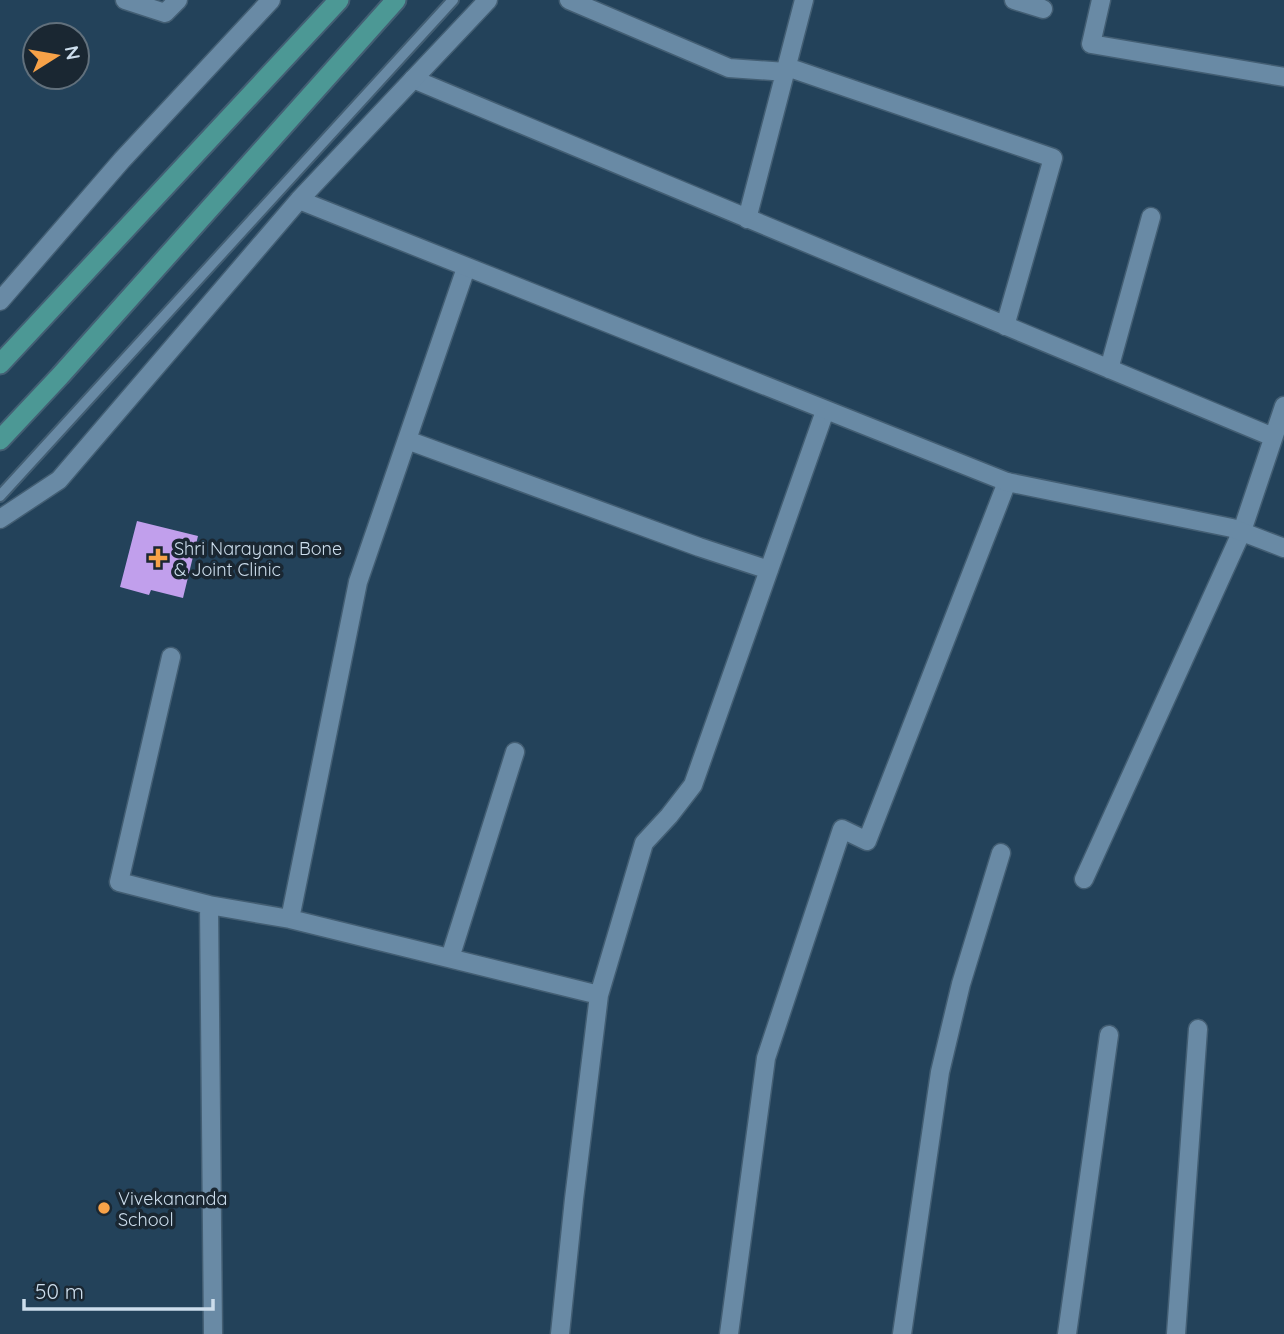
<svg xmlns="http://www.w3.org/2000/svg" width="1284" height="1334" viewBox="0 0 1284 1334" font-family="Quicksand,sans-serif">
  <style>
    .building { fill: #c19fec }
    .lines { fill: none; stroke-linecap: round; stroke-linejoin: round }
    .service-casing { stroke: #435e73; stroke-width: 14 }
    .minor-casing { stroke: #435e73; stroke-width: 21 }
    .tertiary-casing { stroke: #435e73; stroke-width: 21 }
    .trunk-casing { stroke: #435e73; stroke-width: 23 }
    .service { stroke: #698aa5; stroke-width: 10 }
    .minor { stroke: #698aa5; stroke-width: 18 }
    .tertiary { stroke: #698aa5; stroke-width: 18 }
    .trunk { stroke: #4c9895; stroke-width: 19 }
    .poi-dot { fill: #f7a248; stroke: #1a2732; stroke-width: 2.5 }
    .labels { text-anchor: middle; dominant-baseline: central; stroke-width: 7; stroke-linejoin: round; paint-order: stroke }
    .poi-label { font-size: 18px; fill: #ccddec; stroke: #1a2732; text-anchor: start }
  </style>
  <rect width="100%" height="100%" fill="#23425a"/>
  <!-- building -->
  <path class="building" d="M 137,521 L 198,536 L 183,598 L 151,590 L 149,595 L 120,587 Z"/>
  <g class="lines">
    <!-- service casing -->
    <g class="service-casing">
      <path id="service" d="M 0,496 L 453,0"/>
    </g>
    <!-- minor casing -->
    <g class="minor-casing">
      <path id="minor" d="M 125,0 L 165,13 L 178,0
        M 569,0 L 729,68 L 786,72
        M 1014,0 L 1043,9
        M 1101,0 L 1091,44 L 1284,77
        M 787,67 L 1053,158 L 1005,326
        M 413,79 L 1273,437
        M 747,219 L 804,0
        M 1109,369 L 1151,217
        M 407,440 L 699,547 L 769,570
        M 171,657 L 119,882 L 209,905
        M 1084,879 L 1242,531 L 1284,406
        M 290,919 L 599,995
        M 450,958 L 515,752
        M 213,1334 L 209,905 L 290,919 L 358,582 L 466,268
        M 560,1334 L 574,1199 L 599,995 L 644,843 L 669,816 L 693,785 L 825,411
        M 729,1334 L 766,1058 L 842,829 L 867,841 L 1007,482
        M 902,1334 L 940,1072 L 961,984 L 1001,853
        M 1067,1334 L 1109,1035
        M 1176,1334 L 1198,1029"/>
    </g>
    <!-- tertiary casing -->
    <g class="tertiary-casing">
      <path id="tertiary" d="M 299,200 L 1007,482 L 1232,528 L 1284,548
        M 0,301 L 122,160 L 271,0
        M 0,519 L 59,480 L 299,200 L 488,0"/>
    </g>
    <!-- trunk casing -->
    <g class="trunk-casing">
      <path id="trunk" d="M 0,364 L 339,0
        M 0,440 L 60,376 L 396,0"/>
    </g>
    <!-- service -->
    <use href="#service" class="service"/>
    <!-- minor -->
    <use href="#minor" class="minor"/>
    <!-- tertiary -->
    <use href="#tertiary" class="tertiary"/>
    <!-- trunk -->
    <use href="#trunk" class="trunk"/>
  </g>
  <!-- markers -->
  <g class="poi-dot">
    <path d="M154.5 547.5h7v7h7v7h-7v7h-7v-7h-7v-7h7z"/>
    <circle cx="104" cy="1208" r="7"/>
  </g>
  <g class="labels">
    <!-- poi labels -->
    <g class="poi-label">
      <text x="174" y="548">Shri Narayana Bone<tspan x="174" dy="21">&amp; Joint Clinic</tspan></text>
      <text x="118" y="1198">Vivekananda<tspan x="118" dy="21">School</tspan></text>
    </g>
  </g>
  <!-- north arrow -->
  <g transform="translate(56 56) rotate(79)"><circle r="33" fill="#1a2732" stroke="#61707c" stroke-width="2"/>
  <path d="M0-5L12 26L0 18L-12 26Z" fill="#f7a248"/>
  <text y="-10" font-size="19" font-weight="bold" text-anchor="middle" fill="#ccddec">N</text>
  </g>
  <!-- scale -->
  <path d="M24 1299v10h189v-10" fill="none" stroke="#ccddec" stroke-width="3.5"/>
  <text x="35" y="1299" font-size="21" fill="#ccddec" stroke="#1a2732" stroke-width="5" paint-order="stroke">50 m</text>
</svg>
